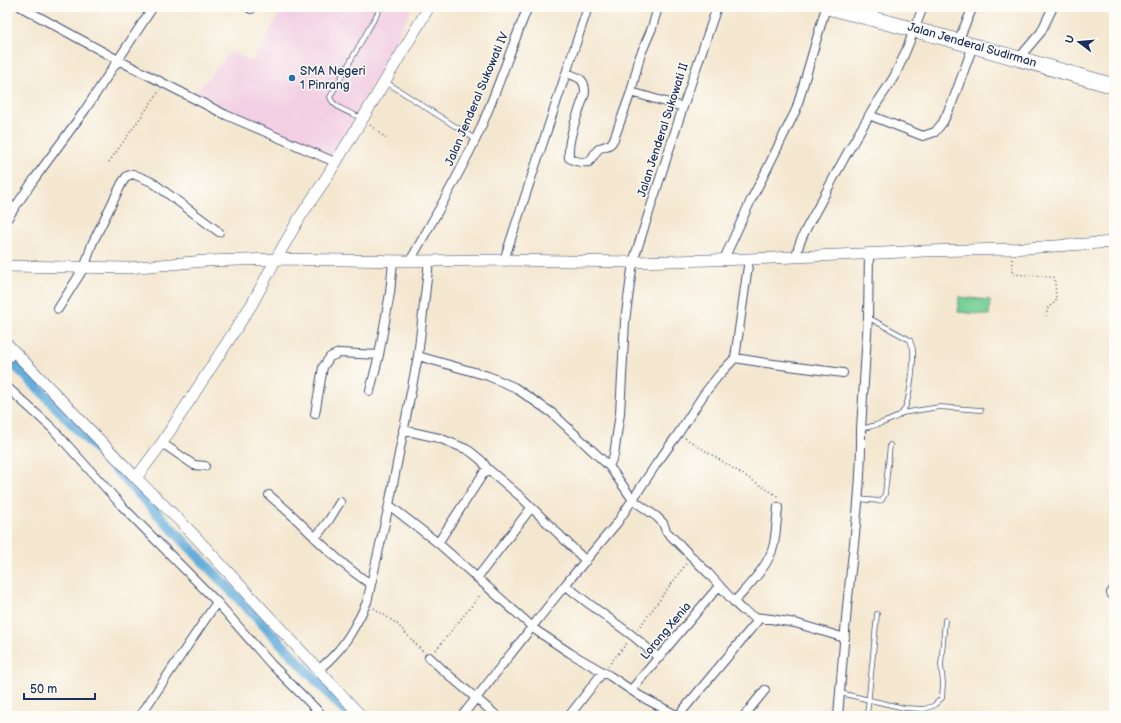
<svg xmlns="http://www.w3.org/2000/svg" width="1121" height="723" viewBox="0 0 1121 723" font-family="'Balsamiq Sans',sans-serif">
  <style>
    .built { fill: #f2cfe2 }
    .grass { fill: #77d096; stroke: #49807a }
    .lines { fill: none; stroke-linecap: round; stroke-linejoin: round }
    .canal { stroke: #65addc; stroke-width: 10 }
    .lane-casing { stroke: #3c4b6f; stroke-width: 5.5 }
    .street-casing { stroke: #3c4b6f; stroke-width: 10 }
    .secondary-casing { stroke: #3c4b6f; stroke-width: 12 }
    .highway-casing { stroke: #3c4b6f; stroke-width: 16 }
    .path { stroke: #3c4b6f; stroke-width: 1.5; stroke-dasharray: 1 3; stroke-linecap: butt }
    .lane { stroke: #fff; stroke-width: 4 }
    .street { stroke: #fff; stroke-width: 8 }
    .secondary { stroke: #fff; stroke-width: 11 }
    .highway { stroke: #fff; stroke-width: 15 }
    .poi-dot { fill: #1f6fb2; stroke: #fdfcf7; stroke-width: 1.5 }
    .labels { text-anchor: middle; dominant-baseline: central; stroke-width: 3; stroke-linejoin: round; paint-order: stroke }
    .street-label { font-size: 12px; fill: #1b2f5e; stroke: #fdfcf7 }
    .poi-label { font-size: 12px; fill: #1b2f5e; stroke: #fdfcf7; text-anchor: start }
  </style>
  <rect width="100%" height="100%" fill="#fdfcf7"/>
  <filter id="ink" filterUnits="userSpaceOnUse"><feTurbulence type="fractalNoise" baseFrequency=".025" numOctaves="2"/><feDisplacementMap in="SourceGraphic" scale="8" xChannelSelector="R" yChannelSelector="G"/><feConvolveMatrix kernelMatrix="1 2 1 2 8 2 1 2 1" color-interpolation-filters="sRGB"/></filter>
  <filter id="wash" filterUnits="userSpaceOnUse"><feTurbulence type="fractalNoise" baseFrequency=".012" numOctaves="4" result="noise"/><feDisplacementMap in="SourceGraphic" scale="16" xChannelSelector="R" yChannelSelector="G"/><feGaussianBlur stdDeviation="0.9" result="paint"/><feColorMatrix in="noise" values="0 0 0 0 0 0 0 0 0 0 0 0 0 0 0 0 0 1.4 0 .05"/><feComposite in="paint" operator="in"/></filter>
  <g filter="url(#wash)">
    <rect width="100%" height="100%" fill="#f4e7d0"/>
    <!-- built -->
    <path class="built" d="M 283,7 L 413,7 L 332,159 L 195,94 L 230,51 L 252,62 Z"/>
    <!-- grass -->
    <path class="grass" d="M 959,297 L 990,300 L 989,315 L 958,312 Z"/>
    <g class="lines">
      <!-- canal -->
      <path class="canal" d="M 7,358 L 39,389 L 350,716"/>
    </g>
  </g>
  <g filter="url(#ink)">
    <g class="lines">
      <!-- lane casing -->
      <g class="lane-casing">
        <path id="lane" d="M 386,82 L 475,139
          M 362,118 C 353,114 333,108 330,97 L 381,7
          M 902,413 L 939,407 L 981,410
          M 861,429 C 872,426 894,421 902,413 C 910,404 914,362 913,349 C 912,346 911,343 910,340 L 869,318
          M 858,499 L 879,501 L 882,500 L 885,494 L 890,445
          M 840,693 L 904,708 L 924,709 L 933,706 L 942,698 L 943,683 L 941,665 L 945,620
          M 867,716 L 877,614"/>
      </g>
      <!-- street casing -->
      <g class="street-casing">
        <path id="street" d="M 21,7 L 118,60 L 226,115 L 335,162
          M 248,7 L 251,9
          M 958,41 L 973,7
          M 1019,58 L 1041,32 L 1053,7
          M 567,73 C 579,78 585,78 585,93 C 579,112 567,138 569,158 C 576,162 581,163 589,162 C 593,158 595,151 600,148 C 607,145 610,147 614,139 L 631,92 L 640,56 L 652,28 L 658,7
          M 631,92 L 683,107
          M 869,115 L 923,136 L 935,132 L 943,122 L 952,103 L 973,46
          M 7,219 L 35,178 L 85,110 L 153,7
          M 796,257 C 799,237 815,214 824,196 C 838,169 853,142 869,116 C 877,102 887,89 895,75 C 906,53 914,30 923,7
          M 724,259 L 751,200 L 765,173 L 796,110 L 826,7
          M 504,260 L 588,7
          M 410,261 C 434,218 459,176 479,132 C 497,91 511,48 528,7
          M 58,309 L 85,266 L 92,244 L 122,183 L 127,176 L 133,174 L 152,182 L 219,232
          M 418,356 L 488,376 L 514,387 L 552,413 L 609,466 L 633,500 L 657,517 L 663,523 L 666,531 L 709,574 L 735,603 L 741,609 L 754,617 L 771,619 L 795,623 L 845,638
          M 735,358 L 749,259
          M 7,360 L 14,352
          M 7,387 L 52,428 L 122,506 L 217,602 L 271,664 L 323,716
          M 370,391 L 379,355
          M 315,414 L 323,367 L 330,357 L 339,353 L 379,355 L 390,293 L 393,261
          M 403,430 L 439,438 L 466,449 L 471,452 L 482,461 L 487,468 L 522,498 L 586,561
          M 162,443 L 194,465 L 205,466
          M 609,466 L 614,455 L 620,413 L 625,321 L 633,262 L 683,107 L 717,7
          M 269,495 C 278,503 287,510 295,518 C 319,541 342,566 371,584
          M 389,505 L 438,543 L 537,631 L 570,653 L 610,676 L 640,696 L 678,716
          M 315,538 L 329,520 L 340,502
          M 438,543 L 487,468
          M 477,578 L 531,508
          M 565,585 L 588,603 L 633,636 L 659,658
          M 1114,588 L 1111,593 L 1114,597
          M 734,602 C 749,585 769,566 774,544 C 776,532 777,519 778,507
          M 429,657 L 444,671 L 497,716
          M 318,670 C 324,665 330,660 335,654 C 347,642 360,618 367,602 L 389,505 L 418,356 L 429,261
          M 631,690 L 719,586
          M 140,716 L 217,602
          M 462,716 L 565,585 L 617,523 L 657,463 L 678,434 L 704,394 L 719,375 L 735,358 L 766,363 L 843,373
          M 569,716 L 603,672
          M 678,716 L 760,618
          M 744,716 L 765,690
          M 838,716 C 841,680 844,643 847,607 C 853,548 862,489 861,429 L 868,318 L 869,254"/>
      </g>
      <!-- secondary casing -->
      <g class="secondary-casing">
        <path id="secondary" d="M 7,266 L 128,268 L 204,261 L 276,259 L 410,261 L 504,260 L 633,262 L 749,259 L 924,251 L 1011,249 L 1114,242
          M 7,344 L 136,478 L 190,531 L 361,716
          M 136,478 L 162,443 L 252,304 L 276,259 L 300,217 L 323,183 L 363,118 L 429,7"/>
      </g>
      <!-- highway casing -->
      <g class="highway-casing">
        <path id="highway" d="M 828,7 L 946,38 L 1114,86"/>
      </g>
      <!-- path -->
      <path class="path" d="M 370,125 L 388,140
        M 109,162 L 160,90
        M 1012,259 L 1012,273 L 1013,274 L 1053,277 L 1055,278 L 1056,302 L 1048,307 L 1046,316
        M 685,438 L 779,497 L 779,498
        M 374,608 L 397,624 L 423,652
        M 638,629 L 686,564
        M 436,650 L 481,594
        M 608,666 L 627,643"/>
      <!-- lane -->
      <use href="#lane" class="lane"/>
      <!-- street -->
      <use href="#street" class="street"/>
      <!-- secondary -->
      <use href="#secondary" class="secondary"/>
      <!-- highway -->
      <use href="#highway" class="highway"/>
    </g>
  </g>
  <!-- markers -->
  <circle class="poi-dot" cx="292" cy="78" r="4"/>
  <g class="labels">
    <!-- street labels -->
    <g class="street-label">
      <text transform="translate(972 45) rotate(16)">Jalan Jenderal Sudirman</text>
      <text transform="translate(477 99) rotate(-67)">Jalan Jenderal Sukowati IV</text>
      <text transform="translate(663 130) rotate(-72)">Jalan Jenderal Sukowati II</text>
      <text transform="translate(666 631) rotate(-50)">Lorong Xenia</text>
    </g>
    <!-- poi labels -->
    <g class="poi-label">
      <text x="300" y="71">SMA Negeri<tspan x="300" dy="14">1 Pinrang</tspan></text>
    </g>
  </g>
  <!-- margin -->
  <rect width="1121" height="723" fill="none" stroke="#fdfcf7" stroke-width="24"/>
  <!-- north arrow -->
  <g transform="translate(1079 42) rotate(286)" stroke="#fdfcf7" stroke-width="3" paint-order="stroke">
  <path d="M0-3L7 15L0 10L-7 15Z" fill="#1b2f5e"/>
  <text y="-6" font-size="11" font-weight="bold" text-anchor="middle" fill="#1b2f5e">U</text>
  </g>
  <!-- scale -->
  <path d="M24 693v6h71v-6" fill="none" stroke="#1b2f5e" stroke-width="2"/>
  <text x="30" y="693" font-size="12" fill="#1b2f5e" stroke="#fdfcf7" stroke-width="3" paint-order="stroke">50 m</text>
</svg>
